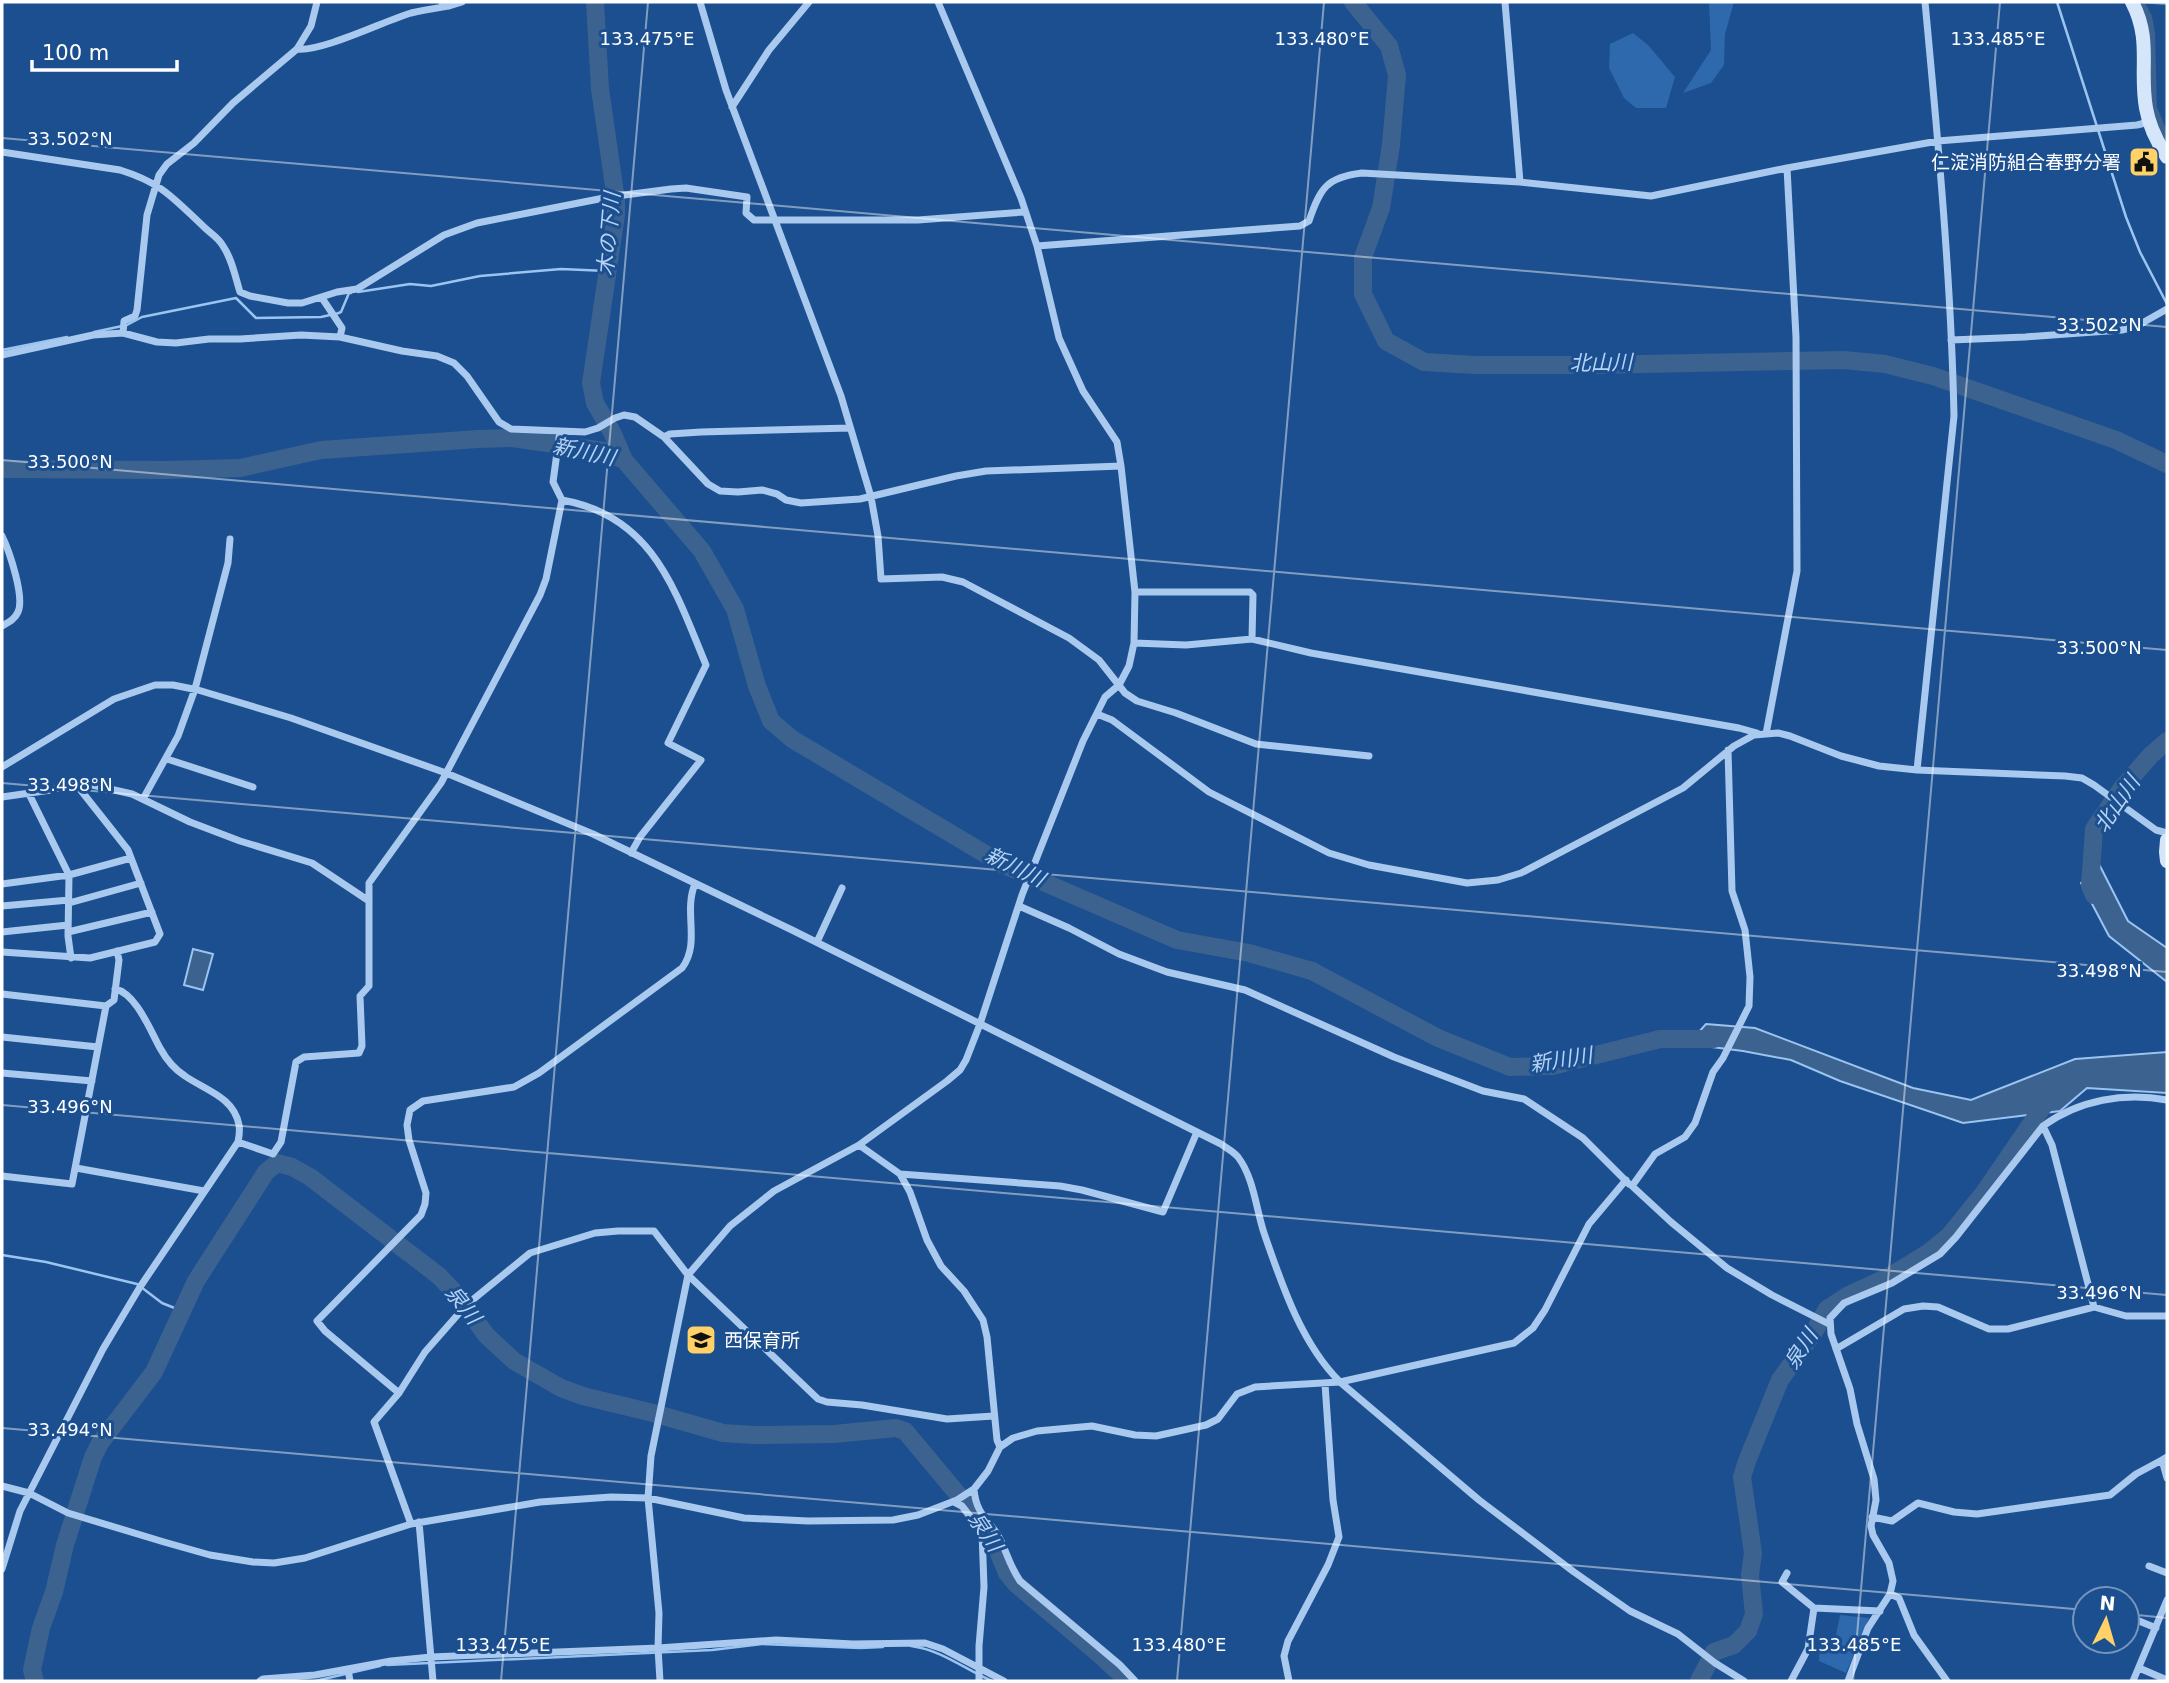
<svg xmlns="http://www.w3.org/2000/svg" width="2169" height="1683" viewBox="0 0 2169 1683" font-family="'DejaVu Sans','Noto Sans JP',sans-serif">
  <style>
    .green { fill: #2e69ad }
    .water { fill: #3c6290; stroke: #9cc4f0; stroke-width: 2 }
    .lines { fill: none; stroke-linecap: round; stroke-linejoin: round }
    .stream { stroke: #9cc4f0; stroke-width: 2.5 }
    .canal { stroke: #3c6290; stroke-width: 10 }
    .river { stroke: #3c6290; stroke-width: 18 }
    .street { stroke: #a9c9ee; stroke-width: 7 }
    .secondary { stroke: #d6e6fa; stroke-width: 14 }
    .ticks { fill: none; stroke: #fff; stroke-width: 2; stroke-opacity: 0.45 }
    .labels { text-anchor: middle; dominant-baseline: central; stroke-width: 6; stroke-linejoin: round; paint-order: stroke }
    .poi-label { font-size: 19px; fill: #fff; stroke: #1b4f8f; text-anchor: end }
    .water-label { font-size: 21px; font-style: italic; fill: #b5d3f5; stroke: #1b4f8f }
    .ticks-label { font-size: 18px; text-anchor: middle; fill: #fff; stroke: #1b4f8f; stroke-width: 6; stroke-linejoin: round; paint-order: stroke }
  </style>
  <rect width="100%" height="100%" fill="#1b4f8f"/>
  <!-- green -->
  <path class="green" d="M 1709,2 L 1734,2 L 1725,34 L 1724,65 L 1711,83 L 1683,93 L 1711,50 Z
    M 1633,33 L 1648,45 L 1675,77 L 1666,108 L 1636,108 L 1624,98 L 1609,68 L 1610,44 Z
    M 1840,1615 L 1869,1618 L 1846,1673 L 1819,1661 L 1820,1642 L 1834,1645 Z"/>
  <!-- water -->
  <path class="water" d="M 2100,866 L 2128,921 L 2167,948 L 2167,982 L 2109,936 L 2081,883 Z
    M 193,949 L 213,954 L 203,990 L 184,985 Z
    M 1706,1024 L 1755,1028 L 1913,1088 L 1971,1100 L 2075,1059 L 2167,1052 L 2167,1093 L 2087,1088 L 2060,1111 L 1963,1123 L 1840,1081 L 1791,1060 L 1743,1051 L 1688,1044 Z"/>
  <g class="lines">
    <!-- stream -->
    <path class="stream" d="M 2057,2 L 2126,217 L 2140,252 L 2167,304
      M 358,292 L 410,284 L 431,286 L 480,276 L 561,269 L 607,271
      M 336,314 L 341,312 L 349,293 L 351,293
      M 94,332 L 127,325 L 142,317 L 236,298 L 256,318 L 321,317 L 330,315
      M 2,350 L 67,337
      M 2,1255 L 46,1262 L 137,1284 L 162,1303 L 182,1311
      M 911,1646 C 942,1650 964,1669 992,1681
      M 387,1665 L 712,1650 L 762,1644 L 860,1648 L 883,1647
      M 315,1681 L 380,1666"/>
    <!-- canal -->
    <path class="canal" d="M 2139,2 L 2147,17 L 2150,33 L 2152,108 L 2167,145"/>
    <!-- river -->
    <path class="river" d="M 595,2 L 600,89 L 616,200 L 616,215 L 591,383 L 595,403 L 613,434 L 624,460
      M 1353,2 L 1389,46 L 1397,75 L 1391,145 L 1381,208 L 1363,257 L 1363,294 L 1386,341 L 1424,362 L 1477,365 L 1591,365 L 1844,360 L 1885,364 L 1933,376 L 2116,440 L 2167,464
      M 2,469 L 167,470 L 240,468 L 321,450 L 478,439 L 512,438 L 604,451 L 624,460 L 702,551 L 735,609 L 757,686 L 771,721 L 792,739 L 1002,864 L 1177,940 L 1249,953 L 1312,971 L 1438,1038 L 1510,1067 L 1552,1066 L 1660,1039 L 1714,1039
      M 2094,895 L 2090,886 L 2094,829 L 2122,788 L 2151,755 L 2167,741
      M 35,1681 L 32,1670 L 41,1628 L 54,1592 L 65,1545 L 93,1457 L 100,1443 L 154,1372 L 196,1281 L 266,1172 L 277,1163 L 292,1167 L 310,1177 L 439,1276 L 459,1297 L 486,1335 L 514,1361 L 561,1388 L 583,1396 L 653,1413 L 723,1433 L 754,1435 L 834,1434 L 896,1428 L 905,1431 L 991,1534 L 1007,1573 L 1016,1584 L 1100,1655 L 1128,1681
      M 1699,1681 L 1714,1652 L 1734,1645 L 1748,1631 L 1754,1614 L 1750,1575 L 1753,1553 L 1742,1477 L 1747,1461 L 1780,1380 L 1814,1332 L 1827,1309 L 1847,1296 L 1892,1275 L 1928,1253 L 1949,1236 L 1983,1194 L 2051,1095"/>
    <!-- street -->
    <path class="street" d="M 442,2 L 449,6 L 462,2
      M 700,2 L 726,90 L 841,396 L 871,497 L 878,536 L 881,579 L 942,577 L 963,582 L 1069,638 L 1099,660 L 1125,693 L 1137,701 L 1176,713 L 1256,744 L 1369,756
      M 1505,2 L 1520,182
      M 297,49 C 322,52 384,21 411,13 C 424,10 437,8 449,6
      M 732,107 L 769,50 L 809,2
      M 2,152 L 120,170 C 162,183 173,198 204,227 C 210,233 219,238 223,246 C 232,259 235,276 240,292 L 250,296 L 288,303 L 302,303 L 337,292 L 357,289 L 444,235 L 477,223 L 609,197 L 671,189 L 686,188 L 747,197 L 746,213 L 754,220 L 918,220 L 1024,212
      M 1037,246 L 1300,226 L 1309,221 C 1320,188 1327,177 1362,173 L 1520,182 L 1651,196 L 1787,168 L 1938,141 L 2137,125 L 2149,122
      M 322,298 L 342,328 L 340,337
      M 123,333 L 124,321 L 135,316 L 137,310 L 147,215 L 159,175 L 167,164 L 194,143 L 233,103 L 297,49 L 311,26 L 317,2
      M 1951,340 L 2025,337 L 2122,330 L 2137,326 L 2167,309
      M 2,355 L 93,335 L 123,333 L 157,342 L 176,343 L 209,339 L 240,339 L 301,335 L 340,337 L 402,351 L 437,356 L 454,363 L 467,376 L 499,422 L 511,429 L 585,432 L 598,428 L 615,418 L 624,415 L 635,417 L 664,437 L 708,484 L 720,491 L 738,492 L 762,490 L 777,494 L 786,500 L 801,503 L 860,499 L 956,476 L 986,471 L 1121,466
      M 664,437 L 670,434 L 701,432 L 850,428
      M 562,500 C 653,516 675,590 706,665 L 668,743 L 701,760 L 640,837 L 631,853
      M 2,536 C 9,550 25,597 18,612 C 15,619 9,622 2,626
      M 1135,592 L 1250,592 L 1253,595 L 1252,639
      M 1134,643 L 1186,645 L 1252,639 L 1311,653 L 1739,728 L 1757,733
      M 1097,714 L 1112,720 L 1209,792 L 1329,853 L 1369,865 L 1467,883 L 1498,880 L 1521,873 L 1683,788 L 1734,746 L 1754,735 L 1778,733 L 1790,736 L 1841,756 L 1879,766 L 1917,770 L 2065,776 L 2082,778 L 2094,785 L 2156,830 L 2167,833
      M 1766,734 L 1797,571 L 1796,337 L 1787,168
      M 1728,750 L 1732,891 L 1745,930 L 1750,977 L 1749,1006 L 1723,1058 L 1713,1072 L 1695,1123 L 1685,1137 L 1655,1154 L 1632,1186 L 1671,1222 L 1727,1268 L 1772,1295 L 1829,1324
      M 167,759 L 253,787
      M 2,767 L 114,699 L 155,685 L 173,685 L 198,690 L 291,718 L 446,773 L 593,834 L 792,930 L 1221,1144 C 1226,1148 1233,1151 1238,1157 C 1254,1178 1256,1209 1264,1233 C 1282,1285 1301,1343 1340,1382 L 1479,1500 L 1574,1572 L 1630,1611 L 1678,1634 L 1715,1663 L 1744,1681
      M 1917,770 L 1954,416 C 1951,278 1938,140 1925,2
      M 29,794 L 69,875 L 68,936 L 71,958
      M 2,797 L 51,790 L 79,782 L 132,794 L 190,822 L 240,841 L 312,863 L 369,901
      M 143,799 L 178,736 L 195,689 L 228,563 L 230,539
      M 2,884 L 69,875 L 131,858
      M 69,903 L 141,883
      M 2,906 L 69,900
      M 1019,906 L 1069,928 L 1119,954 L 1167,972 L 1245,990 L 1394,1057 L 1483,1091 L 1524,1099 L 1583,1138 L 1629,1184
      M 2,932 L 68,925
      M 68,932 L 152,912
      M 817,942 L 842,888
      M 2,952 L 90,958 L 155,942 L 160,934 L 128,850 L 79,788 L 79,782
      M 2,994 L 106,1006 L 114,1000 L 119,960 L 117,951
      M 2,1037 L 98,1047
      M 2,1073 L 92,1081
      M 2043,1126 L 2052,1145 L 2094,1307
      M 238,1142 L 273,1154 L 281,1142 L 296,1062 L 304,1057 L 359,1053 L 362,1046 L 360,996 L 369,986 L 369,883 L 441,783 L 540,595 L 546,579 L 562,500 L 553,482 L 560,431
      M 859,1145 L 900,1174 L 910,1192 L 927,1240 L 941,1266 L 964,1291 L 983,1320 L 987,1337 L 997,1440 L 1000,1447
      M 76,1168 L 204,1191
      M 900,1174 L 1060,1186 L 1082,1190 L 1163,1212 L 1197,1132
      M 2,1176 L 72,1184 L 106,1006
      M 470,1302 L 530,1253 L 595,1233 L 618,1231 L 654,1231 L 688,1275 L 818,1399 L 827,1402 L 862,1405 L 947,1419 L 994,1416
      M 1836,1349 L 1904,1309 L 1923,1306 L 1938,1307 L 1989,1329 L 2008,1329 L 2094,1307 L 2126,1316 L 2167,1316
      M 399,1393 L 325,1331 L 317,1321 L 421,1215 L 425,1204 L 426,1193 L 409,1140 L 407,1125 L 410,1110 L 423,1101 L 514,1087 L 539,1073 L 682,968 C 701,943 683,912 695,884
      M 2167,1457 L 2162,1460 L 2167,1478
      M 2,1486 L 29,1493 L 68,1513 L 164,1542 L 210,1555 L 253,1562 L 274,1563 L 305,1558 L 411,1524 L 540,1502 L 611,1497 L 648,1498 L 744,1518 L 808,1521 L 893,1520 L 918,1515 L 957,1500 L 974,1489 L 988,1471 L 1000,1447 L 1013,1438 L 1037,1431 L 1092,1426 L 1135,1435 L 1156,1436 L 1206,1425 L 1218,1419 L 1237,1394 L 1255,1387 L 1340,1382 L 1514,1343 L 1533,1328 L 1545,1310 L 1589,1224 L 1626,1180
      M 974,1489 C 976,1516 990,1519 1001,1541 C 1008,1556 1010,1566 1020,1581 L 1120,1665 L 1135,1681
      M 954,1502 L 962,1506 L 982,1532 L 984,1587 L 979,1646 L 979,1681
      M 1872,1517 L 1892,1521 L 1918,1503 L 1954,1512 L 1977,1514 L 2110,1495 L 2136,1474 L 2162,1460
      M 419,1522 L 433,1681
      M 411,1524 L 374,1422 L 399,1393 L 425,1352 L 461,1311
      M 2149,1566 L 2167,1573
      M 2,1569 L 20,1511 L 103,1349 L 140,1287 L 238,1142 C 239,1137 240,1130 239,1125 C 234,1097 205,1090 185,1076 C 174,1069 166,1059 160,1048 C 151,1032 136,993 115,989
      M 1787,1573 L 1782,1582 L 1814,1608 L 1880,1611
      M 1890,1594 L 1899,1598 L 1914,1635 L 1947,1681
      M 2127,1616 L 2156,1628
      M 2139,1668 L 2167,1680
      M 348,1669 L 350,1681
      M 260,1681 L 263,1679 L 315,1675 L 391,1661 L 431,1657 L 658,1648 L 776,1640 L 853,1644 L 925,1643 L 943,1649 L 1004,1681
      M 660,1681 L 658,1648 L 659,1613 L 648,1498 L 651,1456 L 688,1275 L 730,1226 L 774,1191 L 859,1145 L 947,1081 L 960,1070 L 966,1060 L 980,1024 L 1022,895 L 1083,741 L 1105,697 L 1119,685 L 1129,666 L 1134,643 L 1135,592 L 1121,466 L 1117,442 L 1083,391 L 1059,338 L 1037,246 L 1021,198 L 938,2
      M 1289,1681 L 1284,1656 L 1288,1641 L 1328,1565 L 1339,1537 L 1333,1500 L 1325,1384
      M 1791,1681 L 1808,1649 L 1814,1608
      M 1848,1681 L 1868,1628 L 1890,1594 L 1893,1581 L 1889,1563 L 1873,1535 L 1871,1526 L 1876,1500 L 1874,1479 L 1857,1424 L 1850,1389 L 1831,1334 L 1830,1318 L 1844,1303 L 1892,1283 L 1940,1254 L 1956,1237 L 2043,1126 C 2079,1100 2124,1092 2167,1100
      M 2133,1681 L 2167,1600"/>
    <!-- secondary -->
    <path class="secondary" d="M 2132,2 C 2152,40 2139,69 2146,108 C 2149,126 2157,142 2167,157
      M 2167,840 L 2166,852 L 2167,861"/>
  </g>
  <!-- ticks -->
  <path class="ticks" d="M 2138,2 L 2167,4M 2,138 L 2167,327M 2,460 L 2167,650M 2,783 L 2167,972M 2,1105 L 2167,1295M 2,1428 L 2085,1610M 2127,1614 L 2167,1618M 501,1681 L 648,2M 1177,1681 L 1324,2M 1853,1681 L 2000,2"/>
  <!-- icons -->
  <defs>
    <g id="civic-square" transform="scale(1.575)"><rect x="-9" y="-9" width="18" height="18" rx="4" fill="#ffd166" stroke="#1b4f8f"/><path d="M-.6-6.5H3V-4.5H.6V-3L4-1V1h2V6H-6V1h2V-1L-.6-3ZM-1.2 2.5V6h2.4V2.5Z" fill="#111"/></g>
    <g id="school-square" transform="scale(1.575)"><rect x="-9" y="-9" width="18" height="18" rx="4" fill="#ffd166" stroke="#1b4f8f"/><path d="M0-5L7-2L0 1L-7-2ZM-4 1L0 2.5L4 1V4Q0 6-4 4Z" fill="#111"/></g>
  </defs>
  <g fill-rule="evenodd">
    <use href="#civic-square" x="2144" y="162"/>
    <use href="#school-square" x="701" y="1340"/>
  </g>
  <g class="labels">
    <!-- poi labels -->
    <g class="poi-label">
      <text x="2121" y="162">仁淀消防組合春野分署</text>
      <text x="724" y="1340" text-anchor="start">西保育所</text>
    </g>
    <!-- water labels -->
    <g class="water-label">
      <text transform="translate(609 234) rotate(-85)">木の下川</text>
      <text transform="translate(1601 363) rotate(-1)">北山川</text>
      <text transform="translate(584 452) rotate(12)">新川川</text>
      <text transform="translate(2117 804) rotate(-56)">北山川</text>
      <text transform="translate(1015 867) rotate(26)">新川川</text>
      <text transform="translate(1561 1060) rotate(-9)">新川川</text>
      <text transform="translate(463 1305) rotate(51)">泉川</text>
      <text transform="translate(1801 1349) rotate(-57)">泉川</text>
      <text transform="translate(985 1532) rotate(56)">泉川</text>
    </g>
  </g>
  <g class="ticks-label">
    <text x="647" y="45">133.475°E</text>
    <text x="1322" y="45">133.480°E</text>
    <text x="1998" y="45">133.485°E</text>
    <text x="70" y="145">33.502°N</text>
    <text x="2099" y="331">33.502°N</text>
    <text x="70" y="468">33.500°N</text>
    <text x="2099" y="654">33.500°N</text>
    <text x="70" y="791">33.498°N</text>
    <text x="2099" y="977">33.498°N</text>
    <text x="70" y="1113">33.496°N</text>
    <text x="2099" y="1299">33.496°N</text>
    <text x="70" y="1436">33.494°N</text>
    <text x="503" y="1651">133.475°E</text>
    <text x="1179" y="1651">133.480°E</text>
    <text x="1854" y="1651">133.485°E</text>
  </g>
  <!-- border -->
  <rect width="2169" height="1683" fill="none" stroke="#ffffff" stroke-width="7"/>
  <!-- north arrow -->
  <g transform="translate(2106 1620) rotate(5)"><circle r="33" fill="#1b4f8f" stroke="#7695bc" stroke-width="2"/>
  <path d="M0-5L12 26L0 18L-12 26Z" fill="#ffd166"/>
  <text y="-10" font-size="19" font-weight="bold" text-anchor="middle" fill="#ffffff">N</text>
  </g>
  <!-- scale -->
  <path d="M32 60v10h145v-10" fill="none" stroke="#ffffff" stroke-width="3.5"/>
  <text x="42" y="60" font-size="21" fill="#ffffff" stroke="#1b4f8f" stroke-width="5" paint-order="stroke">100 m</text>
</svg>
